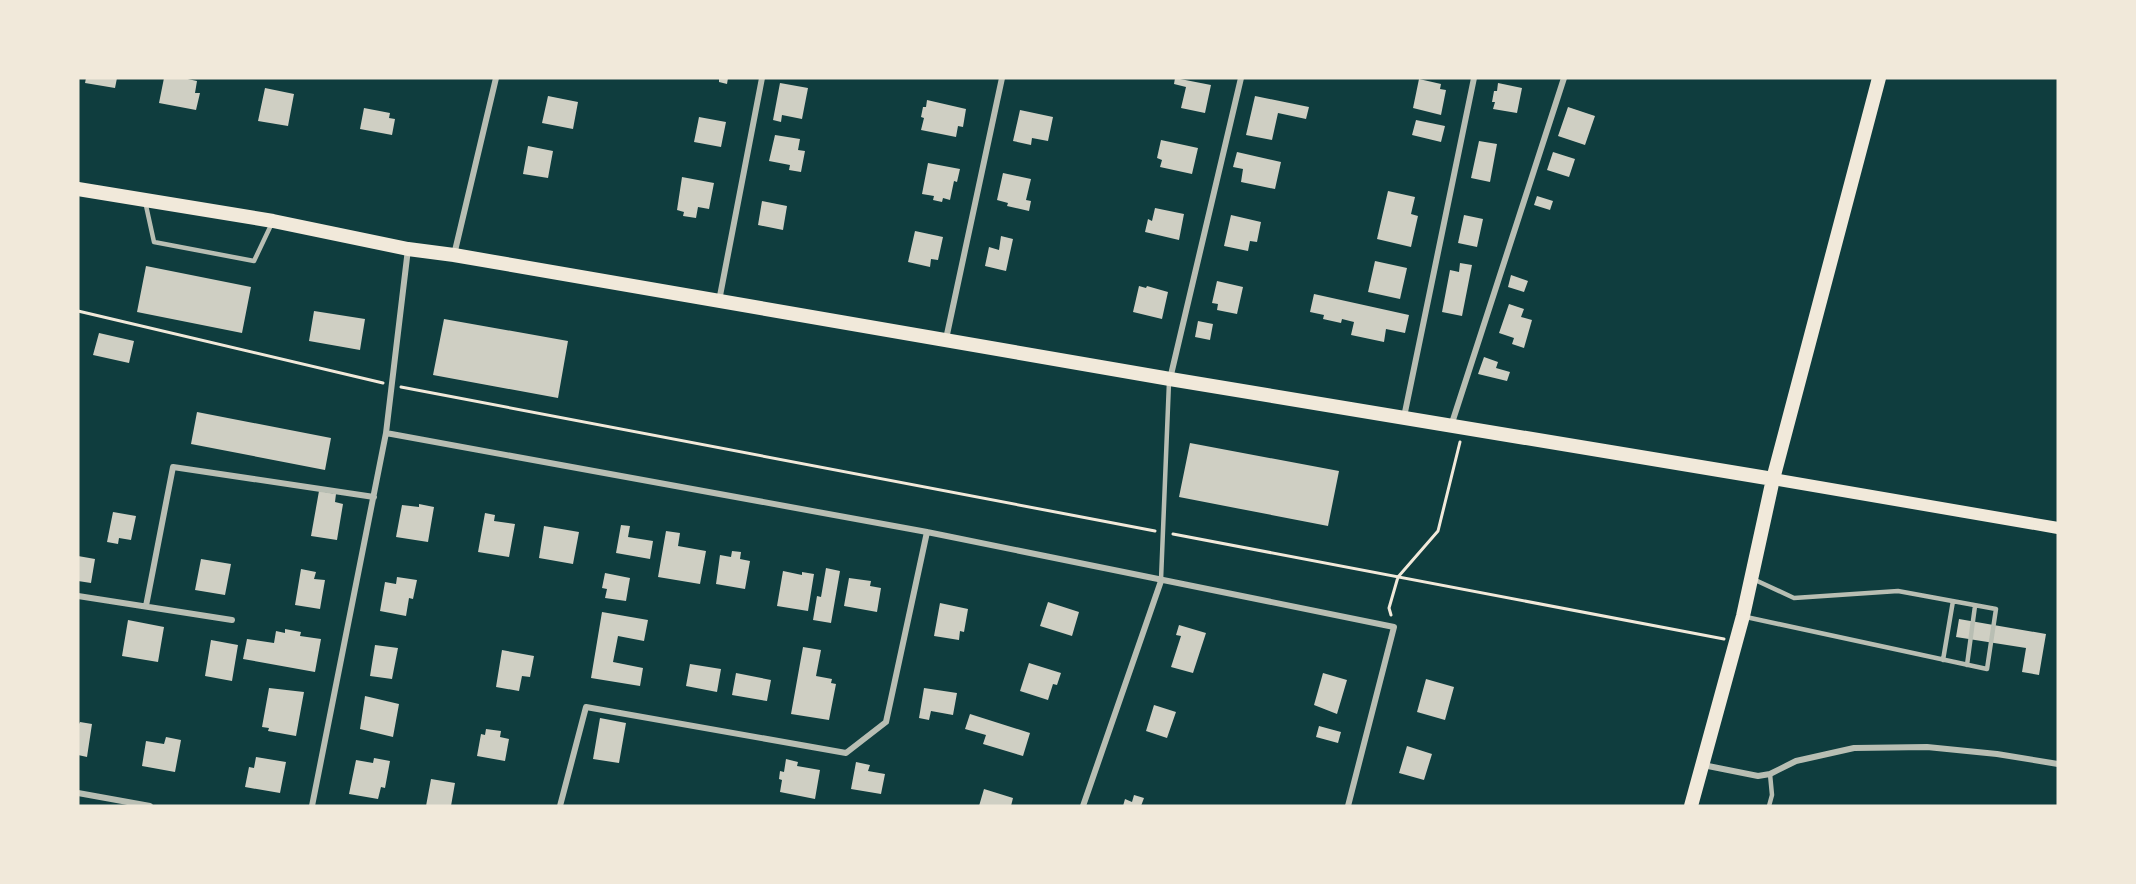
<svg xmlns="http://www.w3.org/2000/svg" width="2136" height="884" viewBox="0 0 2136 884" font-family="'DM Sans',sans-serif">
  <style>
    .building { fill: #cfcfc3 }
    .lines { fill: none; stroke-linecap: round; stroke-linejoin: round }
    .path { stroke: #f1e9da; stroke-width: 3 }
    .service { stroke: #b8beb3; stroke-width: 4.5 }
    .minor { stroke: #b8beb3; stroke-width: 6 }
    .secondary { stroke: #f1e9da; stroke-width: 12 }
    .primary { stroke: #f1e9da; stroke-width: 14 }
  </style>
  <rect width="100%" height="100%" fill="#0f3d3e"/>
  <!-- building -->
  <path class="building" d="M 86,78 L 117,78 L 115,88 L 85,83 Z
    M 164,78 L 183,78 L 197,81 L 195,93 L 200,93 L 196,110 L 159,103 Z
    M 719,78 L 728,78 L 727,84 L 719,82 Z
    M 1175,78 L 1211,85 L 1205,113 L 1181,108 L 1186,87 L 1174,84 Z
    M 1419,79 L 1441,84 L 1440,89 L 1446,90 L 1441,115 L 1413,108 Z
    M 780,83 L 808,88 L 802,119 L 782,115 L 781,122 L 773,120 Z
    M 1498,83 L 1522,88 L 1517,113 L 1493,109 L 1495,102 L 1492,102 L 1494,91 L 1497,91 Z
    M 265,88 L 294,94 L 288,126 L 258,121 Z
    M 548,96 L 578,102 L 573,129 L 542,123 Z
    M 1255,96 L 1309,107 L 1306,119 L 1278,113 L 1272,140 L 1246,135 Z
    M 927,100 L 966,109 L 963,127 L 958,126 L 956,137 L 921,130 L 924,118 L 921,117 L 923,107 L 926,107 Z
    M 1568,107 L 1595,116 L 1585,145 L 1558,136 Z
    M 364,108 L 390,113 L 389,118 L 395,119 L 392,135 L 360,129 Z
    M 1020,110 L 1053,117 L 1048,141 L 1032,138 L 1031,145 L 1013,141 Z
    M 699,117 L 726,122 L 721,147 L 694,142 Z
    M 1416,120 L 1445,126 L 1441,142 L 1412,135 Z
    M 775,135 L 800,139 L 798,150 L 805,151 L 801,172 L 789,170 L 790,165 L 769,161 Z
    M 1161,140 L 1198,148 L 1192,174 L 1160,167 L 1162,160 L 1157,158 Z
    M 1479,141 L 1497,144 L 1490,182 L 1471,178 Z
    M 528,146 L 553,151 L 548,178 L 523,174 Z
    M 1237,152 L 1281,162 L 1275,189 L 1241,182 L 1243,169 L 1233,167 Z
    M 1553,152 L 1575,159 L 1569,177 L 1547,170 Z
    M 928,163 L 960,169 L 957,182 L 954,181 L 950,200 L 943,198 L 942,202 L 933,200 L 934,196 L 922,194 Z
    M 1003,173 L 1031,179 L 1026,200 L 1031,201 L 1029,211 L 1007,206 L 1008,203 L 997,200 Z
    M 682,177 L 714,183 L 709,209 L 698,207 L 696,218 L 683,216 L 684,212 L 677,210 Z
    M 1388,191 L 1415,197 L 1411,214 L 1418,216 L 1411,247 L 1377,239 Z
    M 1537,196 L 1553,201 L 1550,210 L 1534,205 Z
    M 762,201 L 787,206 L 783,230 L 758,225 Z
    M 1155,208 L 1184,214 L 1179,240 L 1145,232 L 1148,219 L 1152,221 Z
    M 1231,215 L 1261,222 L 1257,242 L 1250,241 L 1248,251 L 1224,246 Z
    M 1464,215 L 1483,219 L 1477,247 L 1458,243 Z
    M 915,231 L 943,237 L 938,260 L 931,259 L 930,267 L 908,262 Z
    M 1001,236 L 1013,239 L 1006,271 L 985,266 L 989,247 L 999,250 Z
    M 1375,261 L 1407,268 L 1400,299 L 1368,292 Z
    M 1460,263 L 1472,265 L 1462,316 L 1442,312 L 1450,270 L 1459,272 Z
    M 146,266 L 251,287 L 242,333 L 137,312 Z
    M 1511,275 L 1528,281 L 1524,292 L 1508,287 Z
    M 1217,281 L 1243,287 L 1237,314 L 1217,310 L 1218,304 L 1212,303 Z
    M 1139,286 L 1146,288 L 1147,286 L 1168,292 L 1162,319 L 1133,312 Z
    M 1314,294 L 1409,315 L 1405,333 L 1386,329 L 1384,342 L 1351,335 L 1354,322 L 1342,319 L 1341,323 L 1323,319 L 1324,315 L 1310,312 Z
    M 1509,304 L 1524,309 L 1521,317 L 1532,320 L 1524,348 L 1512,344 L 1514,338 L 1499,333 Z
    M 314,311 L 365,319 L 360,350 L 309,341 Z
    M 444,319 L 568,341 L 558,398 L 433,375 Z
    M 1198,321 L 1213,324 L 1210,340 L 1195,337 Z
    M 99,333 L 134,341 L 129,363 L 93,355 Z
    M 1484,357 L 1498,362 L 1496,368 L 1510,372 L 1507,381 L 1478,374 Z
    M 197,412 L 331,438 L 325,470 L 191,444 Z
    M 1190,443 L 1339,471 L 1328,526 L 1179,497 Z
    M 319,491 L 336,494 L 335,502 L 343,504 L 337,540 L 311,536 Z
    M 419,504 L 434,507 L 428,542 L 396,537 L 402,505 L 419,507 Z
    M 113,512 L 136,516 L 131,540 L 119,538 L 118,544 L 107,542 Z
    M 485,513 L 495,515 L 494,521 L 515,524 L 509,557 L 478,552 Z
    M 621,525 L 630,526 L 628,537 L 653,541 L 650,559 L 616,553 Z
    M 544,526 L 579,532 L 573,564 L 539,558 Z
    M 666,531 L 680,533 L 678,546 L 706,551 L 700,584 L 658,577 Z
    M 732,551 L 741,552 L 740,559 L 750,561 L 745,589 L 716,584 L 720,555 L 731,557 Z
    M 78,556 L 95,559 L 91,583 L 78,581 Z
    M 201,559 L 231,564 L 225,595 L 195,590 Z
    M 826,568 L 840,571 L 831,623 L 813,620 L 817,596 L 821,597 Z
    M 301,569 L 316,572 L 314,579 L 325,580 L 320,609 L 295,605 Z
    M 783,571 L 802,575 L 802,572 L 814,574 L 808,611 L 777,606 Z
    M 605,573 L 630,578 L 626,601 L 605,598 L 607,589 L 602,588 Z
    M 397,577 L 417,580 L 413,599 L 409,598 L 406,616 L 380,611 L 385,582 L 396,584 Z
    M 849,578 L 871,581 L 870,586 L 881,588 L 877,612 L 844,606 Z
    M 1048,602 L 1079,612 L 1072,636 L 1040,626 Z
    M 940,603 L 968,609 L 964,632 L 960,631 L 959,640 L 934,636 Z
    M 602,612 L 648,620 L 644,641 L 618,636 L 613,662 L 643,668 L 640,686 L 591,678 Z
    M 1959,619 L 2046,634 L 2039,675 L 2022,672 L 2026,648 L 1956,637 Z
    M 128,620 L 164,627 L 158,662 L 122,656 Z
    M 1179,625 L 1206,633 L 1193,673 L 1171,667 L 1181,636 L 1176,635 Z
    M 285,629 L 301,632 L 300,636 L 321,639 L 315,672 L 243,659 L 247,639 L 274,643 L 276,631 L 285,633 Z
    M 211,640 L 238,645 L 232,681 L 205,676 Z
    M 375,645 L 398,648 L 392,679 L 370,676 Z
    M 803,647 L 821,650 L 816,676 L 832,679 L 831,683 L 836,684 L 829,720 L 791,714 Z
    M 502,650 L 534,656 L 530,677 L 522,676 L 519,691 L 496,687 Z
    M 1029,663 L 1061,673 L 1057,685 L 1053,684 L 1048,700 L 1020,691 Z
    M 690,664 L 721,669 L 717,692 L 686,686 Z
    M 736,673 L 771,680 L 767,701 L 732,695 Z
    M 1323,673 L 1347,680 L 1337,714 L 1314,705 Z
    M 1426,679 L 1454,687 L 1445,720 L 1417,712 Z
    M 269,688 L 304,692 L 296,736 L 268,731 L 269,728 L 262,727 Z
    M 924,688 L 957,693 L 953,715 L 931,711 L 929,720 L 919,718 Z
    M 365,696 L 399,704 L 393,737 L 360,729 Z
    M 1154,705 L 1176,712 L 1167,738 L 1146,731 Z
    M 970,714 L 1030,733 L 1023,756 L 983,744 L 986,735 L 965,729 Z
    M 600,718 L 626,723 L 619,763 L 593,759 Z
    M 80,722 L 92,724 L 87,757 L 78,755 L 78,726 Z
    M 1319,726 L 1341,732 L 1338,743 L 1316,737 Z
    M 486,729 L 501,731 L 500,737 L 509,739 L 505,761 L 477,756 L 481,734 L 485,735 Z
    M 166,737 L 181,740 L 175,772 L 142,766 L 146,741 L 164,744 Z
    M 1407,746 L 1432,754 L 1424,780 L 1399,773 Z
    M 256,757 L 286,762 L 280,793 L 245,787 L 249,767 L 254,768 Z
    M 374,758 L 390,761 L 385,788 L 381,787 L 378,799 L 349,794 L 356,760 L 373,763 Z
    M 786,759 L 798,762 L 797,766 L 820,770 L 815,799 L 780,792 L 782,780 L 779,779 L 780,771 L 784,772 Z
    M 856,762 L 870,765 L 868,771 L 885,774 L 881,794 L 851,789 Z
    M 431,779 L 455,783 L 451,806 L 426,806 Z
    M 984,789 L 1013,798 L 1011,806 L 979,806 Z
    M 1134,795 L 1144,798 L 1141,806 L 1123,806 L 1125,799 L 1132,802 Z"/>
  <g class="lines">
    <!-- path -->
    <path class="path" d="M 78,311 L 383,383
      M 401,387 L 1155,531
      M 1173,534 L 1724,639
      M 1391,615 L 1389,608 L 1398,577 L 1438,531 L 1460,442"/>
    <!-- service -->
    <path class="service" d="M 145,201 L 154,242 L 254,261 L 272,223
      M 1161,580 L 1169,382
      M 1746,617 L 1987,669 L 1996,609 L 1898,591 L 1794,598 L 1753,579
      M 1943,660 L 1953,601
      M 1967,665 L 1975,606
      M 1769,806 L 1772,795 L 1770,774"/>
    <!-- minor -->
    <path class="minor" d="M 454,255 L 496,78
      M 719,301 L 762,78
      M 946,339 L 1002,78
      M 1170,379 L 1241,78
      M 1404,417 L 1474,78
      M 1451,426 L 1564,78
      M 386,433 L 927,532 L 1394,627 L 1348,806
      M 78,596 L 232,620
      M 146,606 L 173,467 L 374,497
      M 1703,765 L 1758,776 L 1770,774 L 1796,761 L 1854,748 L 1927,747 L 1997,754 L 2058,764
      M 78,793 L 150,806
      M 312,806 L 386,433 L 408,249
      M 560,806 L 586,707 L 846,753 L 886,722 L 927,532
      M 1083,806 L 1161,581"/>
    <!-- secondary -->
    <path class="secondary" d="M 1773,479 L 2058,528"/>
    <!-- primary -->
    <path class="primary" d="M 78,189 L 273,221 L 408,249 L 454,255 L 1170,379 L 1773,479
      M 1691,806 L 1743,616 L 1773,479 L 1879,78"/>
  </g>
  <!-- border -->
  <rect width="2136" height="884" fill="none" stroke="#f1e9da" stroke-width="159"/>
</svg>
